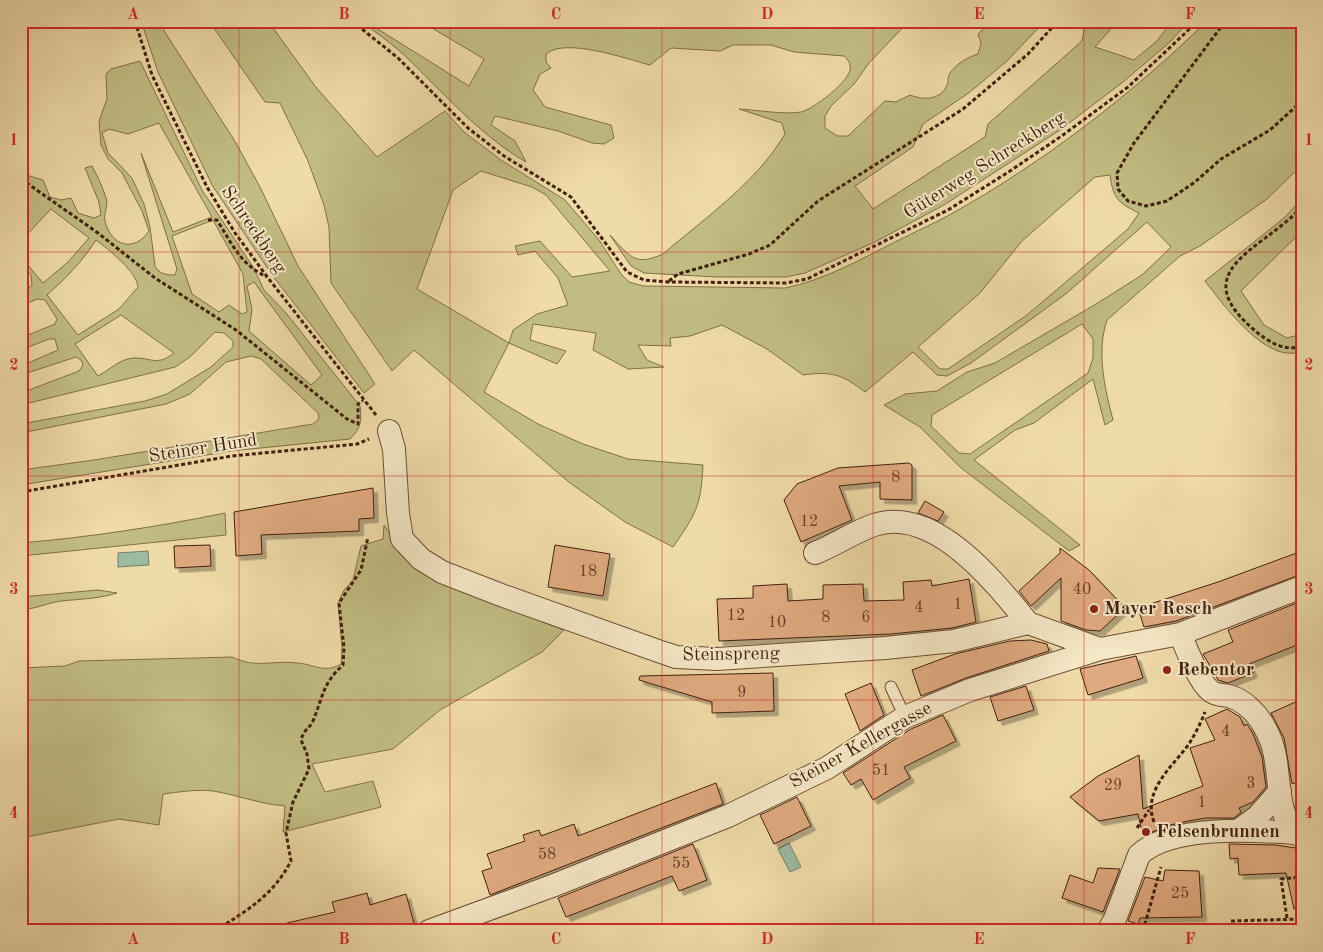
<svg xmlns="http://www.w3.org/2000/svg" width="1323" height="952" viewBox="0 0 1323 952" font-family="'Old Standard TT',serif">
  <style>
    .green { fill: #c1bd82; stroke: #826e49; fill-rule: evenodd }
    .water { fill: #9bbca3; stroke: #777d68 }
    .building { fill: #dfaa7f; stroke: #421f10; filter: url(#shadow) }
    .lines { fill: none; stroke-linecap: round; stroke-linejoin: round }
    .service-casing { stroke: #6d4e36; stroke-width: 13 }
    .minor-casing { stroke: #6d4e36; stroke-width: 24 }
    .path { stroke: #421f10; stroke-width: 3; stroke-dasharray: 4 2.5; stroke-linecap: butt }
    .service { stroke: #f5e8c6; stroke-width: 11 }
    .minor { stroke: #f5e8c6; stroke-width: 22 }
    .grid { fill: none; stroke: #d62828; stroke-width: 1; stroke-opacity: 0.55 }
    .poi-dot { fill: #8f2418; stroke: #f5e8c6; stroke-width: 2 }
    .labels { text-anchor: middle; dominant-baseline: central; stroke-width: 4; stroke-linejoin: round; paint-order: stroke }
    .number-label { font-size: 16px; fill: #69422c }
    .street-label { font-size: 19px; fill: #421f10; stroke: #f5e8c6 }
    .poi-label { font-size: 19px; font-weight: bold; fill: #421f10; stroke: #f5e8c6; text-anchor: start }
    .neatline { fill: none; stroke: #d62828; stroke-width: 2 }
    .grid-label { font-size: 16px; text-anchor: middle; font-weight: bold; fill: #d62828 }
  </style>
  <defs>
    <filter id="shadow"><feDropShadow dx="4.5" dy="4.5" stdDeviation="0" flood-color="#0004"/></filter>
  </defs>
  <rect width="100%" height="100%" fill="#efdba8"/>
  <filter id="stains"><feTurbulence type="fractalNoise" baseFrequency=".004" numOctaves="4"/><feColorMatrix values="0 0 0 0 .2 0 0 0 0 .09 0 0 0 0 .02 0 0 0 .5 -.17"/></filter>
  <radialGradient id="worn" r=".72"><stop offset=".6" stop-color="#630" stop-opacity="0"/><stop offset="1" stop-color="#630" stop-opacity=".3"/></radialGradient>
  <!-- green -->
  <path class="green" d="M 141,21 L 160,21 L 161,26 L 236,143 L 260,187 L 298,266 L 375,384 L 364,393 L 272,275 L 212,185 L 158,72 Z
    M 209,21 L 268,21 L 315,86 L 377,157 L 445,111 L 464,132 L 501,160 L 565,200 L 599,240 L 621,274 L 629,282 L 643,286 L 785,288 C 825,280 861,259 897,241 C 915,232 933,224 951,214 C 1044,162 1131,95 1207,21 L 1302,21 L 1302,165 L 1267,199 L 1200,246 L 1180,256 L 1107,320 C 1096,352 1105,389 1113,420 L 1105,425 L 1093,379 L 1034,423 L 1015,430 L 974,460 L 1080,545 L 1069,551 L 960,467 L 920,427 L 884,405 L 905,394 L 937,391 L 967,372 L 995,363 L 1096,304 L 1142,275 L 1171,247 L 1147,222 L 1067,293 L 971,363 L 947,376 L 937,375 L 913,352 L 865,392 C 842,374 831,371 803,375 L 767,349 L 722,325 L 690,336 L 670,338 L 671,346 L 638,345 L 647,360 L 664,367 L 628,369 L 593,350 L 596,333 L 533,324 L 530,340 L 566,351 L 557,364 L 509,343 L 484,392 L 538,424 L 583,444 L 628,459 L 703,465 C 701,506 696,514 673,547 L 625,522 L 570,483 L 414,350 L 392,371 L 331,283 L 329,227 L 324,205 L 308,161 L 280,103 L 265,102 ZM 481,171 L 532,187 L 546,195 L 610,271 L 572,277 L 540,241 L 515,246 L 518,255 L 535,251 L 558,278 L 568,305 L 537,314 L 513,330 L 509,343 L 417,289 L 453,190 ZM 1110,175 C 1113,198 1118,203 1139,213 L 1128,229 L 1027,315 L 948,369 L 940,369 L 918,347 L 980,293 L 1022,241 L 1095,177 ZM 1082,324 L 1093,339 L 1093,358 L 1088,373 L 970,454 L 959,453 L 931,426 L 932,415 Z
    M 361,21 L 365,21 L 469,86 L 484,59 L 420,21 L 587,21 L 636,27 L 674,21 L 909,21 L 869,63 L 854,84 L 831,106 L 825,116 L 825,128 L 837,136 L 848,136 L 885,101 L 896,102 L 910,95 C 923,100 940,101 947,85 C 949,81 947,77 950,73 C 956,64 968,57 978,54 L 981,43 L 978,34 L 991,21 L 1045,21 L 1007,61 L 970,92 L 923,124 L 913,147 L 855,186 L 873,209 L 985,137 L 988,124 L 1082,41 L 1085,25 L 1089,21 L 1118,21 L 1095,47 L 1134,60 L 1157,41 L 1172,21 L 1189,21 L 1170,42 L 1123,82 L 1060,130 L 944,205 L 875,242 L 805,273 L 786,277 L 717,277 L 644,273 L 631,266 L 610,235 C 630,256 634,267 663,254 C 706,217 756,183 785,134 L 782,123 L 739,109 C 756,110 787,115 801,112 C 814,109 848,82 850,70 C 851,63 848,60 844,56 L 794,52 L 771,45 L 733,45 L 720,51 L 671,48 L 650,65 C 627,59 565,37 546,54 L 546,62 L 551,68 L 540,74 L 533,90 L 545,107 L 611,125 L 614,138 L 604,144 L 592,143 L 558,131 L 495,116 L 491,125 L 515,141 L 526,162 C 477,133 444,93 403,54 C 390,42 375,32 361,21 Z
    M 140,61 L 202,190 L 253,267 L 264,290 L 286,313 L 360,406 C 362,421 361,428 350,439 L 231,451 L 21,485 L 21,470 L 94,460 L 313,424 L 319,419 L 318,413 L 261,359 L 251,356 L 226,362 L 190,394 L 166,404 L 21,433 L 21,424 L 145,401 L 167,394 L 211,367 L 233,347 L 233,341 L 224,333 L 215,332 L 190,357 L 175,367 L 21,405 L 21,393 L 79,371 L 83,365 L 81,360 L 76,357 L 21,375 L 21,366 L 58,350 L 55,339 L 49,339 L 21,350 L 21,338 L 55,324 L 57,319 L 45,300 L 37,299 L 21,306 L 21,294 L 32,285 L 31,275 L 21,266 L 21,257 L 43,283 L 67,263 L 89,238 L 51,209 L 21,241 L 21,168 L 23,174 L 43,180 L 50,197 L 61,200 L 71,198 L 78,213 L 94,218 L 101,215 L 99,202 L 85,168 L 92,166 C 97,176 103,187 106,198 C 109,205 103,214 105,221 C 111,246 134,253 149,231 L 142,211 L 122,173 L 108,159 L 101,145 L 99,121 L 107,99 L 106,74 L 111,69 ZM 159,123 L 212,217 L 173,232 L 141,153 L 177,269 L 175,275 C 166,275 159,274 155,266 L 150,227 L 144,204 L 132,178 L 108,153 L 102,133 L 109,129 L 128,134 ZM 213,220 L 243,274 L 247,312 L 242,314 L 229,305 L 219,312 L 192,294 L 172,236 ZM 96,240 C 108,249 137,272 138,287 L 119,309 L 78,335 L 47,295 C 66,278 82,262 96,240 ZM 254,282 L 322,375 L 311,385 L 249,331 L 252,309 L 247,286 ZM 121,315 L 174,353 C 157,367 151,357 133,358 C 120,359 109,370 98,376 L 75,344 Z
    M 1302,199 L 1302,231 L 1241,291 L 1264,325 L 1287,338 L 1302,334 L 1302,351 C 1267,366 1223,304 1205,281 L 1284,218 Z
    M 225,513 L 226,535 L 21,556 L 21,543 C 90,537 157,527 225,513 Z
    M 384,525 L 395,541 L 438,582 L 564,630 L 542,652 L 440,710 L 393,749 L 312,764 L 325,792 L 373,781 L 381,807 L 283,832 L 285,806 C 259,804 238,795 213,791 C 197,789 179,792 163,794 L 159,825 L 119,819 L 21,838 L 21,668 L 65,666 L 79,661 L 232,657 C 258,669 271,660 297,663 C 314,664 324,674 341,664 L 342,648 L 338,603 L 344,590 L 353,580 L 361,546 L 383,539 Z
    M 98,590 L 117,593 C 98,599 80,599 61,601 C 47,603 35,609 21,610 L 21,597 Z"/>
  <!-- water -->
  <path class="water" d="M 148,551 L 149,565 L 118,567 L 118,553 Z
    M 789,843 L 801,867 L 790,872 L 778,849 Z"/>
  <!-- building -->
  <path class="building" d="M 909,463 L 912,465 L 912,500 L 880,499 L 880,482 L 839,486 L 852,520 L 801,542 L 784,500 L 797,484 L 838,468 Z
    M 373,488 L 374,518 L 359,519 L 359,531 L 261,535 L 262,554 L 236,556 L 234,512 Z
    M 925,501 L 944,512 L 938,521 L 918,513 Z
    M 210,545 L 211,566 L 175,568 L 174,546 Z
    M 555,545 L 610,554 L 603,596 L 548,587 Z
    M 1060,548 L 1089,570 L 1125,608 L 1100,631 L 1086,630 L 1061,621 L 1061,578 L 1031,606 L 1019,591 L 1060,553 Z
    M 1302,551 L 1302,574 L 1176,621 L 1144,627 L 1138,608 L 1218,582 Z
    M 969,579 L 976,622 L 952,628 L 891,634 L 719,641 L 717,599 L 753,598 L 753,586 L 787,584 L 788,601 L 823,599 L 823,585 L 863,584 L 864,601 L 904,600 L 903,582 L 931,580 L 932,586 Z
    M 1302,601 L 1302,643 L 1249,664 L 1253,673 L 1228,683 L 1218,680 L 1203,654 L 1233,642 L 1228,630 Z
    M 1031,640 L 1047,644 L 1049,651 L 966,678 L 921,696 L 912,670 L 955,654 L 1010,641 Z
    M 1136,656 L 1143,678 L 1088,695 L 1080,669 Z
    M 773,673 L 774,711 L 712,713 L 712,702 L 639,680 L 640,676 Z
    M 871,683 L 884,715 L 860,731 L 845,694 Z
    M 1026,686 L 1034,710 L 998,721 L 990,697 Z
    M 1302,699 L 1302,780 L 1292,784 L 1284,738 L 1271,713 Z
    M 1227,709 L 1240,717 L 1244,726 L 1247,724 L 1253,734 L 1262,757 L 1266,787 L 1253,802 L 1239,808 L 1241,812 L 1234,818 L 1206,818 L 1188,821 L 1166,826 L 1143,836 L 1138,814 L 1099,821 L 1070,797 L 1098,776 L 1139,755 L 1143,809 L 1203,786 L 1190,748 L 1215,740 L 1205,719 Z
    M 943,715 L 956,741 L 904,767 L 910,778 L 873,800 L 861,779 L 851,785 L 843,773 L 911,729 Z
    M 716,783 L 723,804 L 490,895 L 482,871 L 492,868 L 487,854 L 525,841 L 523,835 L 539,830 L 541,836 L 574,824 L 578,836 Z
    M 797,797 L 811,826 L 774,844 L 760,815 Z
    M 693,844 L 707,880 L 679,891 L 672,876 L 566,917 L 558,898 Z
    M 1229,844 L 1276,845 L 1302,849 L 1302,908 L 1294,909 L 1286,873 L 1239,875 L 1238,858 L 1230,859 Z
    M 1098,868 L 1120,869 L 1103,912 L 1062,898 L 1070,875 L 1093,883 Z
    M 1165,870 L 1199,871 L 1202,917 L 1140,918 L 1138,924 L 1128,921 L 1145,877 L 1163,881 Z
    M 367,893 L 370,905 L 406,894 L 416,931 L 288,931 L 287,923 L 335,912 L 332,902 Z"/>
  <g class="lines">
    <!-- service casing -->
    <g class="service-casing">
      <path id="service" d="M 891,687 L 905,717"/>
    </g>
    <!-- minor casing -->
    <g class="minor-casing">
      <path id="minor" d="M 389,431 L 394,449 L 398,513 L 402,539 L 421,559 L 442,572 L 501,595 L 661,652 L 676,657 L 717,659 L 885,648 L 954,641 L 1028,623 L 1100,649
        M 815,553 C 835,545 854,532 874,525 C 934,505 995,582 1028,623
        M 1180,634 C 1187,649 1200,687 1214,693 C 1218,695 1224,695 1229,696 C 1244,700 1258,714 1265,728 C 1285,762 1271,802 1294,833
        M 1239,830 L 1258,816 L 1280,791
        M 429,931 L 552,886 L 728,816 L 827,768 L 905,717 L 970,690 L 1100,649 L 1180,634 L 1302,587
        M 1108,931 L 1115,919 L 1139,855 C 1170,825 1253,830 1294,833 L 1302,836"/>
    </g>
    <!-- path -->
    <path class="path" d="M 135,21 L 152,75 L 207,187 L 235,233 L 268,278 L 376,415
      M 352,21 L 398,58 L 468,128 L 504,156 L 571,197 L 627,272 L 644,280 L 668,282 L 786,283 L 807,279 L 948,210 L 1010,171 L 1063,135 L 1128,87 L 1198,21
      M 632,21 L 640,21
      M 1222,21 L 1221,27 L 1134,143 L 1117,173 L 1118,189 L 1128,201 L 1146,206 L 1167,201 L 1195,182 L 1221,159 L 1270,130 L 1302,101
      M 21,179 L 98,233 L 155,278 L 236,330 L 347,419 L 358,424 L 358,404 L 363,400
      M 1302,207 C 1260,252 1181,271 1259,334 C 1271,343 1288,353 1302,345
      M 208,220 L 217,220 C 232,244 241,265 267,277
      M 669,281 L 678,274 L 749,254 L 770,245 L 818,201 L 963,109 L 1028,54 L 1058,21
      M 21,492 L 232,456 L 357,444 L 369,439
      M 1154,822 C 1142,791 1172,767 1189,744 C 1195,734 1201,723 1205,712
      M 1137,828 L 1149,810
      M 1287,918 L 1281,879 L 1302,877
      M 1231,921 L 1302,919
      M 215,931 C 247,910 272,897 291,861 L 286,833 L 293,802 L 309,769 L 307,754 L 301,740 C 304,729 310,728 313,721 C 323,697 322,684 343,665 L 344,648 L 339,603 L 361,570 L 368,537
      M 1143,931 L 1161,867"/>
    <!-- service -->
    <use href="#service" class="service"/>
    <!-- minor -->
    <use href="#minor" class="minor"/>
  </g>
  <!-- grid -->
  <path class="grid" d="M 239,21 L 239,931M 450,21 L 450,931M 662,21 L 662,931M 873,21 L 873,931M 1084,21 L 1084,931M 21,252 L 1302,252M 21,476 L 1302,476M 21,700 L 1302,700"/>
  <!-- markers -->
  <g class="poi-dot">
    <circle cx="1094" cy="609" r="5"/>
    <circle cx="1167" cy="670" r="5"/>
    <circle cx="1146" cy="832" r="5"/>
  </g>
  <g class="labels">
    <!-- number labels -->
    <g class="number-label">
      <text x="896" y="478">8</text>
      <text x="809" y="522">12</text>
      <text x="588" y="572">18</text>
      <text x="1082" y="590">40</text>
      <text x="958" y="605">1</text>
      <text x="919" y="608">4</text>
      <text x="736" y="616">12</text>
      <text x="826" y="618">8</text>
      <text x="866" y="618">6</text>
      <text x="777" y="623">10</text>
      <text x="742" y="693">9</text>
      <text x="1226" y="732">4</text>
      <text x="881" y="771">51</text>
      <text x="1251" y="784">3</text>
      <text x="1113" y="786">29</text>
      <text x="1202" y="803">1</text>
      <text x="547" y="855">58</text>
      <text x="681" y="864">55</text>
      <text x="1180" y="894">25</text>
    </g>
    <!-- street labels -->
    <g class="street-label">
      <text transform="translate(985 166) rotate(-32)">Güterweg Schreckberg</text>
      <text transform="translate(253 230) rotate(56)">Schreckberg</text>
      <text transform="translate(203 449) rotate(-9)">Steiner Hund</text>
      <text transform="translate(731 655) rotate(-1)">Steinspreng</text>
      <text transform="translate(861 746) rotate(-29)">Steiner Kellergasse</text>
    </g>
    <!-- poi labels -->
    <g class="poi-label">
      <text x="1104" y="609">Mayer Resch</text>
      <text x="1177" y="670">Rebentor</text>
      <text x="1156" y="832">Felsenbrunnen</text>
    </g>
  </g>
  <!-- margin -->
  <rect width="1323" height="952" fill="none" stroke="#efdba8" stroke-width="55"/>
  <rect x="28" y="28" width="1268" height="896" class="neatline"/>
  <g class="grid-label">
    <text x="133" y="19">A</text>
    <text x="344" y="19">B</text>
    <text x="556" y="19">C</text>
    <text x="767" y="19">D</text>
    <text x="979" y="19">E</text>
    <text x="1190" y="19">F</text>
    <text x="14" y="145">1</text>
    <text x="1309" y="145">1</text>
    <text x="14" y="370">2</text>
    <text x="1309" y="370">2</text>
    <text x="14" y="594">3</text>
    <text x="1309" y="594">3</text>
    <text x="14" y="818">4</text>
    <text x="1309" y="818">4</text>
    <text x="133" y="944">A</text>
    <text x="344" y="944">B</text>
    <text x="556" y="944">C</text>
    <text x="767" y="944">D</text>
    <text x="979" y="944">E</text>
    <text x="1190" y="944">F</text>
  </g>
  <rect width="100%" height="100%" filter="url(#stains)"/>
  <rect width="100%" height="100%" fill="url(#worn)"/>
</svg>
